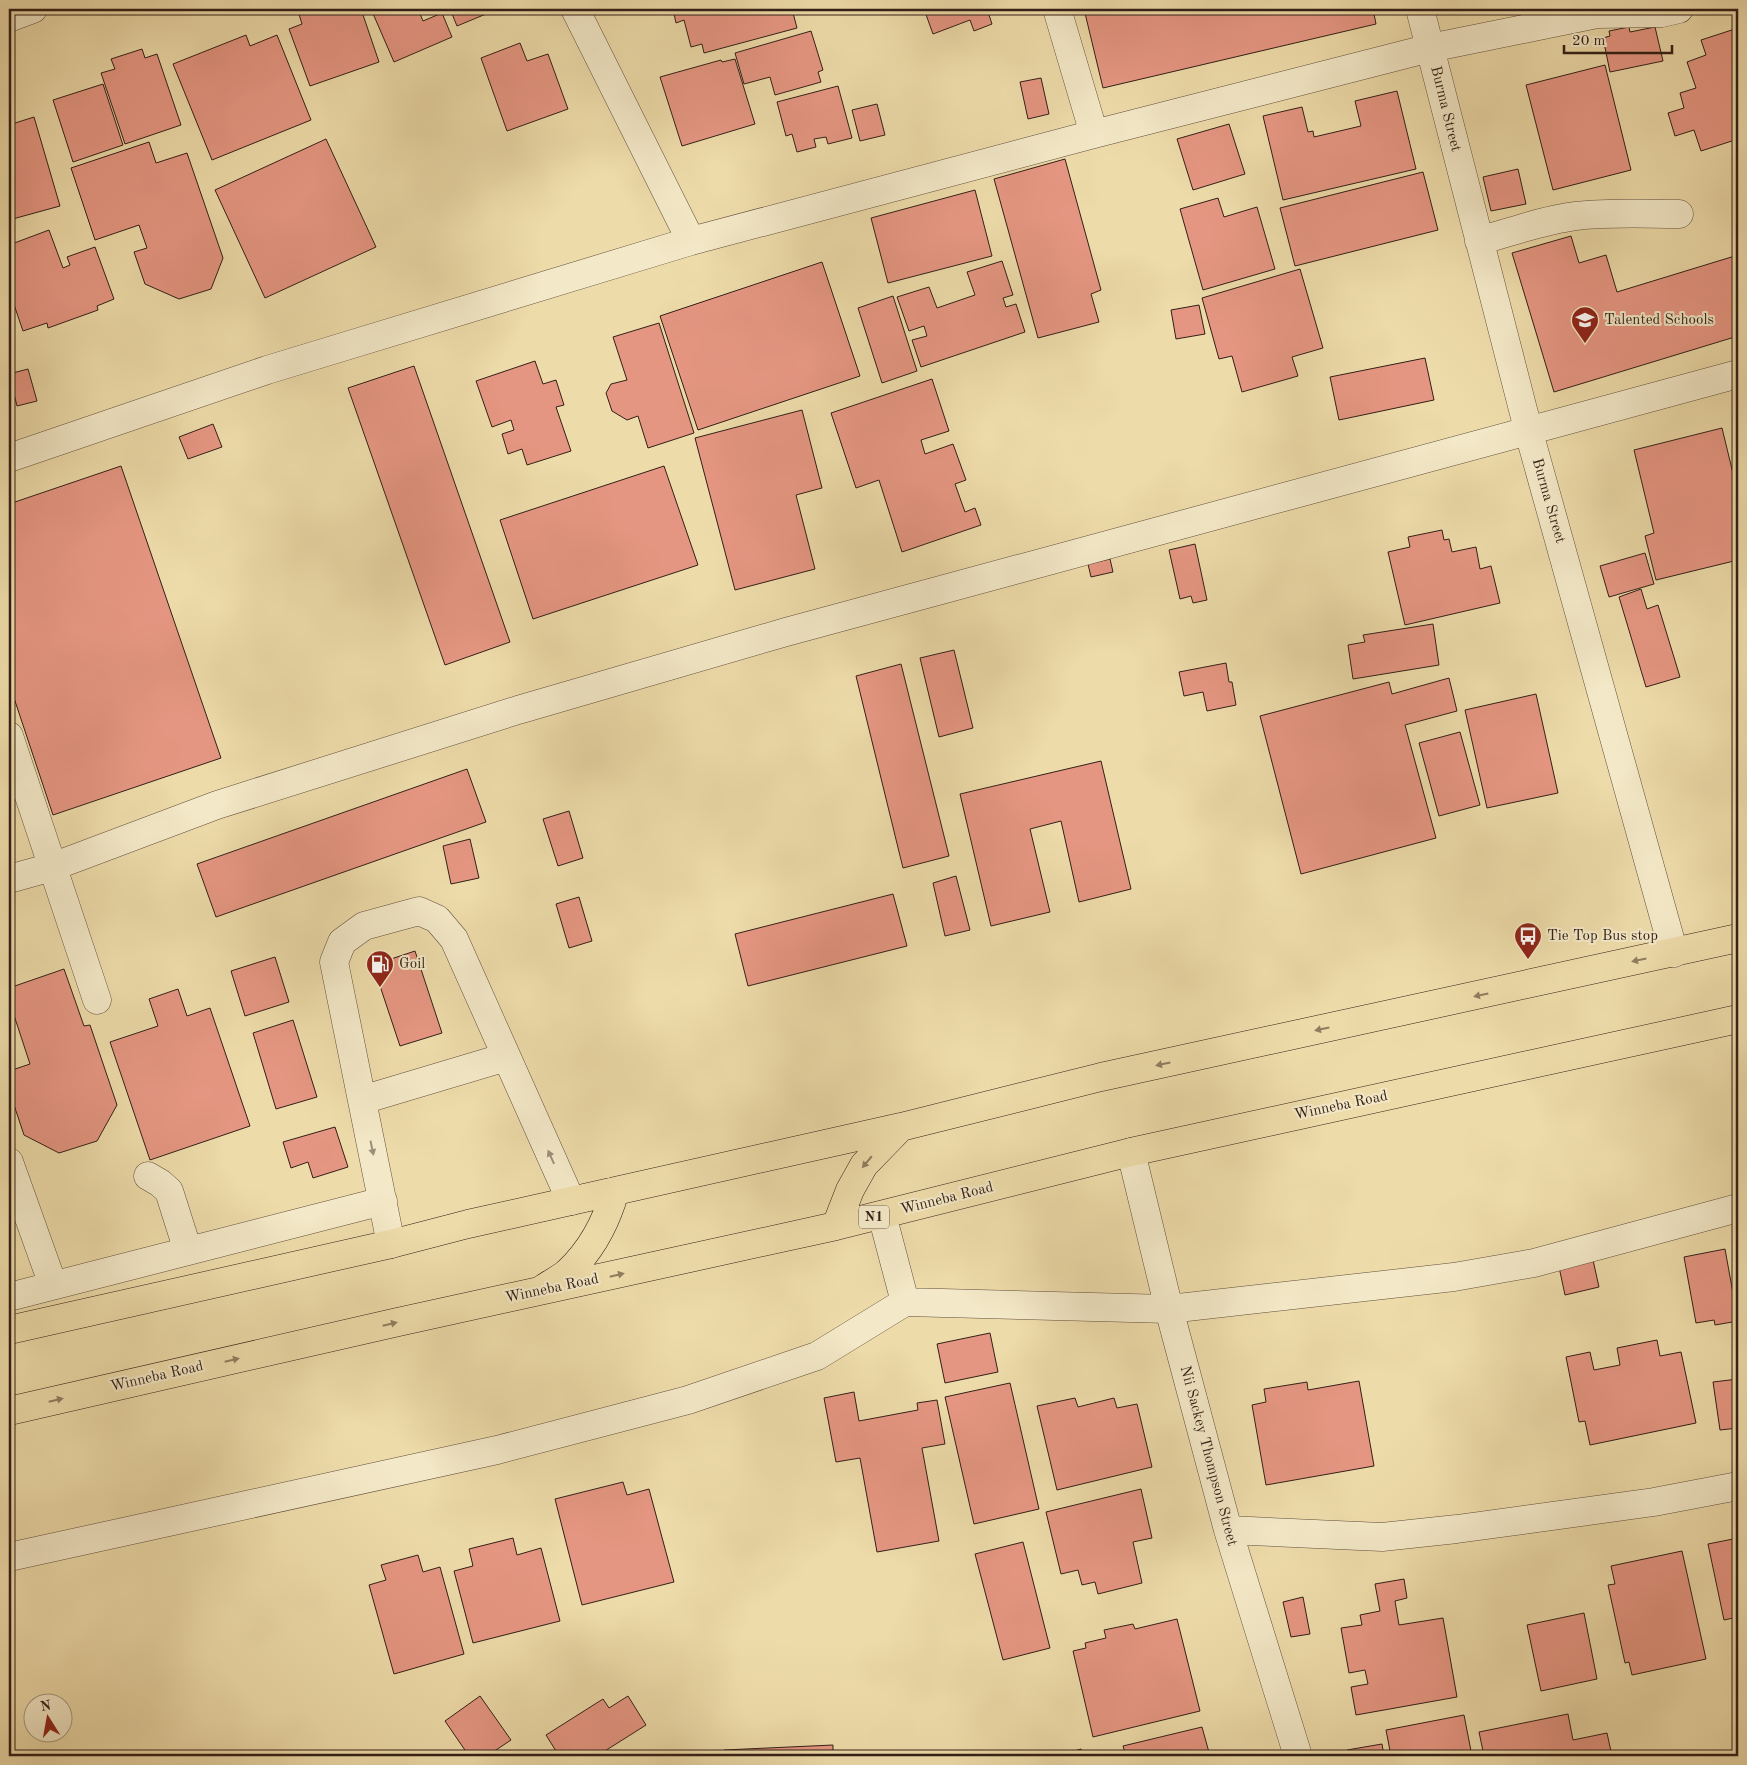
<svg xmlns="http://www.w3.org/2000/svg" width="1747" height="1765" viewBox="0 0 1747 1765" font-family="'Old Standard TT',serif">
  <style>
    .building { fill: #e59682; stroke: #321f17 }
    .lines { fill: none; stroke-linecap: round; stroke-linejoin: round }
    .minor-casing { stroke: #614e3c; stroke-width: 29 }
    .highway-casing { stroke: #321f17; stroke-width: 29 }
    .minor { stroke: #f3e8c7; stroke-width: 28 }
    .highway { stroke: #eddba9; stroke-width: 28 }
    .oneway { fill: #907d60 }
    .oneway2 { fill: #9c8e78 }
    .labels { text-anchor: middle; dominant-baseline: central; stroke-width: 4; stroke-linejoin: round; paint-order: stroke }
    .shield { fill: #f3e8c7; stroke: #6c5b4c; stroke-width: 1 }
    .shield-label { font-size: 14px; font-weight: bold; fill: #321f17 }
    .street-label { font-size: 15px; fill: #321f17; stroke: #f3e8c7 }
    .poi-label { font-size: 15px; fill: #321f17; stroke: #f3e8c7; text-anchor: start }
  </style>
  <rect width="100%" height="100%" fill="#eddba9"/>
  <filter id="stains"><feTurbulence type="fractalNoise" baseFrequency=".004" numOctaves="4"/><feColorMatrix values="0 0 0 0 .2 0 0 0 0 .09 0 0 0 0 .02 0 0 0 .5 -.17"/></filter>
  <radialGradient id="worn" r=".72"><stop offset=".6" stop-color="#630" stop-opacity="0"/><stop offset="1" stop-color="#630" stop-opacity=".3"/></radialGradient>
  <!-- building -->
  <path class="building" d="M 305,9 L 361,9 L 379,62 L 310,86 L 289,29 L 302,24 L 298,11 Z
    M 371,9 L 418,9 L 423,21 L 442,13 L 452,37 L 394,62 Z
    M 450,9 L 498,9 L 457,26 Z
    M 673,9 L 792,9 L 797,28 L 704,53 L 702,44 L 691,47 L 684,20 L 676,23 Z
    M 924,9 L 987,9 L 992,24 L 974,31 L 970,20 L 933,34 Z
    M 1084,9 L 1373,9 L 1376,24 L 1103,88 Z
    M 1629,27 L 1630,32 L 1655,27 L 1663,61 L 1610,72 L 1603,38 L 1610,36 L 1609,31 Z
    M 1738,28 L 1738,139 L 1701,151 L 1694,130 L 1675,136 L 1668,113 L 1684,108 L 1680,93 L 1696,88 L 1687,62 L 1706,55 L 1701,40 Z
    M 811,31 L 823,70 L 818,72 L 821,82 L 775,95 L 770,77 L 744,84 L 735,53 Z
    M 246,35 L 250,46 L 277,35 L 311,120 L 212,160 L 173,64 Z
    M 520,43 L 527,61 L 548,54 L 568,109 L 507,131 L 481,58 Z
    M 142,49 L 145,58 L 157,54 L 181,125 L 125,144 L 101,73 L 115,69 L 111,59 Z
    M 735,59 L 755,124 L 682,146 L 660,77 L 721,60 L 722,62 Z
    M 1605,65 L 1631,170 L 1553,190 L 1526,85 Z
    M 1041,78 L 1049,114 L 1028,119 L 1020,82 Z
    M 103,84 L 123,145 L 73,162 L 53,100 Z
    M 838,86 L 852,138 L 828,144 L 826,137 L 814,139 L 816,147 L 797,152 L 792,134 L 786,136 L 777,102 Z
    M 1397,91 L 1416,169 L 1283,200 L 1263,116 L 1302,107 L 1308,132 L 1313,131 L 1314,137 L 1361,126 L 1355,101 Z
    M 877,104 L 885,135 L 860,141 L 852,110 Z
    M 10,114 L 12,124 L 34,117 L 60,206 L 9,220 Z
    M 1229,124 L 1245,174 L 1193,190 L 1177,139 Z
    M 326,139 L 376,247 L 265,298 L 215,190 Z
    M 149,142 L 156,163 L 187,153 L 223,258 L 211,289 L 179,299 L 145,284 L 134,252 L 147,248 L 139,225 L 95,240 L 71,168 Z
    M 1065,159 L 1101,290 L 1091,294 L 1099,322 L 1038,338 L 994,179 Z
    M 1518,169 L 1526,204 L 1491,211 L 1483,177 Z
    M 1423,172 L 1438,230 L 1295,266 L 1280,208 Z
    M 975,190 L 992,256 L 888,283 L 871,218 Z
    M 1218,198 L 1224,217 L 1257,207 L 1275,269 L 1203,290 L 1180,209 Z
    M 49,230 L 63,268 L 70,265 L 67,257 L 95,247 L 114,299 L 97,306 L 98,310 L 48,328 L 47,323 L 23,331 L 9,290 L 9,245 Z
    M 1571,236 L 1579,263 L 1606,255 L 1617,292 L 1738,255 L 1738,336 L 1554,392 L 1512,253 Z
    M 1002,261 L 1013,295 L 1003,298 L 1006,307 L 1016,304 L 1025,332 L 921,367 L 912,340 L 927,336 L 924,326 L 909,331 L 897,297 L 929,287 L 937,308 L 975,295 L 967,272 Z
    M 822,262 L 860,376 L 698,430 L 660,316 Z
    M 1300,269 L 1323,348 L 1292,357 L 1298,376 L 1242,392 L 1232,356 L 1219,359 L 1202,298 Z
    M 893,296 L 917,371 L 882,383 L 858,308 Z
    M 1199,305 L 1205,334 L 1176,339 L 1171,310 Z
    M 659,323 L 694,433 L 648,448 L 638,416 L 627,420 L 612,411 L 606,393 L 611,384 L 627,380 L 613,337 Z
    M 1425,358 L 1434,400 L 1339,420 L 1330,377 Z
    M 535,361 L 543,384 L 556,380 L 564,405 L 556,407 L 571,451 L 527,465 L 522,449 L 508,454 L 502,434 L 514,430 L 511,420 L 492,427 L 476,381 Z
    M 414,366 L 510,642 L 445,665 L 348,388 Z
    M 28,369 L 37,401 L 17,406 L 9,374 Z
    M 932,379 L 949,431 L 921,440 L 925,454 L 953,444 L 966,480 L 955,484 L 965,512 L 975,508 L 981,525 L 902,552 L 879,480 L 856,488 L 831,413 Z
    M 802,410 L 822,488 L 796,495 L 815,569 L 735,590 L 695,438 Z
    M 213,424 L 222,447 L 188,459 L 179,437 Z
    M 1722,428 L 1738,494 L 1738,560 L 1656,580 L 1645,536 L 1654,533 L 1634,450 Z
    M 121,466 L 221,758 L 53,815 L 9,683 L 9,504 Z
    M 664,466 L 698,565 L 533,619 L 500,520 Z
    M 1442,530 L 1444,540 L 1449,539 L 1452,552 L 1476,547 L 1480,569 L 1491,566 L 1500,603 L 1405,625 L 1388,552 L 1410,547 L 1408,537 Z
    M 1195,544 L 1207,600 L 1193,603 L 1191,596 L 1180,599 L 1169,550 Z
    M 1645,553 L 1654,584 L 1609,597 L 1600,566 Z
    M 1110,559 L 1113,572 L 1091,577 L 1088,564 Z
    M 1641,589 L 1647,609 L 1658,605 L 1680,677 L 1646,687 L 1619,597 Z
    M 1433,624 L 1439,665 L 1353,679 L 1348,645 L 1365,642 L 1363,635 Z
    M 954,650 L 973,728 L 939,737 L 920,658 Z
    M 1226,663 L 1229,682 L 1232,682 L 1236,705 L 1207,711 L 1203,692 L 1184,696 L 1179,672 Z
    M 901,664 L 949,856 L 903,868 L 856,676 Z
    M 1449,678 L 1457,711 L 1405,725 L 1436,838 L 1301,874 L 1260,716 L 1389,682 L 1392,694 Z
    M 1536,694 L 1558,793 L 1487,808 L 1465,710 Z
    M 1460,732 L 1480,805 L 1439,816 L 1419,743 Z
    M 1101,761 L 1131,889 L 1079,902 L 1061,821 L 1030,829 L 1050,912 L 991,926 L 960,794 Z
    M 467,769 L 486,822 L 216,917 L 197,864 Z
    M 569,811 L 583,858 L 558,866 L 543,819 Z
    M 470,839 L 479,878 L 451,884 L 443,846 Z
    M 956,876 L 970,930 L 945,936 L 933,883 Z
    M 893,894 L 907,946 L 748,986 L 735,934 Z
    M 579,897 L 592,941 L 569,948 L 556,904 Z
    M 415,951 L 442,1033 L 400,1046 L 373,965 Z
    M 275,957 L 289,1002 L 245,1016 L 231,971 Z
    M 64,969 L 84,1026 L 90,1025 L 117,1105 L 97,1141 L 59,1153 L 24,1135 L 9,1090 L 9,1071 L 30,1064 L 9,1000 L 9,988 Z
    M 178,989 L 187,1016 L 210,1008 L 250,1126 L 150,1160 L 110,1042 L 158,1026 L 149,999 Z
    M 293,1020 L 317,1097 L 276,1109 L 253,1033 Z
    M 335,1127 L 348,1167 L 313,1178 L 308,1162 L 291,1168 L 283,1142 Z
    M 1725,1249 L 1738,1321 L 1715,1325 L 1714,1320 L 1696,1323 L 1684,1257 Z
    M 1593,1260 L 1599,1287 L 1565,1295 L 1559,1267 Z
    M 990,1333 L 998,1372 L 945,1383 L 937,1344 Z
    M 1657,1340 L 1660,1356 L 1681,1352 L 1696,1423 L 1590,1445 L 1585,1421 L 1579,1422 L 1566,1357 L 1590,1352 L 1594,1370 L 1620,1365 L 1617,1348 Z
    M 1738,1379 L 1738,1428 L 1720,1430 L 1713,1382 Z
    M 1359,1381 L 1374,1466 L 1266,1485 L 1252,1405 L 1266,1402 L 1264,1389 L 1307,1382 L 1308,1390 Z
    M 1010,1383 L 1039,1509 L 974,1524 L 945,1397 Z
    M 854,1392 L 859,1421 L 918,1410 L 917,1403 L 937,1400 L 945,1444 L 922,1448 L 939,1541 L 877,1552 L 860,1458 L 836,1462 L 824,1398 Z
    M 1075,1398 L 1078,1407 L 1114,1398 L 1117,1408 L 1137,1404 L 1152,1467 L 1057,1490 L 1037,1406 Z
    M 623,1482 L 627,1495 L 649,1489 L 674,1582 L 582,1605 L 555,1499 Z
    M 1141,1489 L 1152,1538 L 1133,1542 L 1142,1583 L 1098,1594 L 1095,1582 L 1082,1585 L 1078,1570 L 1061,1574 L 1046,1512 Z
    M 513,1538 L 517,1555 L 541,1548 L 560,1621 L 473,1643 L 454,1571 L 473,1566 L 469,1549 Z
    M 1738,1538 L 1738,1617 L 1724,1620 L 1708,1544 Z
    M 1023,1542 L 1050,1648 L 1003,1660 L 975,1554 Z
    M 1682,1551 L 1706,1659 L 1632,1675 L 1629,1662 L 1625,1663 L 1608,1585 L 1615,1584 L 1611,1566 Z
    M 418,1555 L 423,1572 L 440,1567 L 464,1654 L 394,1674 L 369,1585 L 386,1580 L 381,1565 Z
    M 1404,1579 L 1407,1598 L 1395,1601 L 1399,1625 L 1443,1618 L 1457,1697 L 1356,1715 L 1351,1687 L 1368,1684 L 1365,1670 L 1349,1673 L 1341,1628 L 1362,1625 L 1360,1615 L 1380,1611 L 1375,1584 Z
    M 1303,1597 L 1310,1634 L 1291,1637 L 1283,1602 Z
    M 1584,1613 L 1597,1679 L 1541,1691 L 1527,1625 Z
    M 1177,1619 L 1200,1711 L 1093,1737 L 1073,1651 L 1086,1648 L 1085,1643 L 1106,1638 L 1104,1630 L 1133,1624 L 1135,1629 Z
    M 480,1696 L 511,1740 L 487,1756 L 469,1756 L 445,1721 Z
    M 628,1696 L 646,1725 L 597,1756 L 559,1756 L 546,1735 L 603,1699 L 609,1708 Z
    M 1568,1714 L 1573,1740 L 1607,1733 L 1612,1756 L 1484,1756 L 1479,1732 Z
    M 1464,1715 L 1472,1756 L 1391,1756 L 1386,1730 Z
    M 1202,1727 L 1210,1756 L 1126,1756 L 1123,1746 Z
    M 1382,1744 L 1384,1756 L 1349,1756 L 1347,1750 Z
    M 833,1745 L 833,1756 L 724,1756 L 724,1750 Z
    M 1081,1749 L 1083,1756 L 1057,1756 Z"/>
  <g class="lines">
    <!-- minor casing -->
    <g class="minor-casing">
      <path id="minor" d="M 575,9 L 691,241
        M 1057,9 L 1094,134
        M 1420,9 L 1528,429 L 1674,953
        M 9,18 L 33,9
        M 1479,241 C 1511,232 1543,220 1576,216 C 1610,212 1645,214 1679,214
        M 9,458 L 267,370 L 691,241 L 1094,134 L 1430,48 L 1597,14 L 1662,13 L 1679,9
        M 9,736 L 97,1000
        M 9,879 L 52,867 L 217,805 L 518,710 L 786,632 L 1738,374
        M 362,1100 L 506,1057
        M 1131,1152 L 1169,1309 L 1228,1530 L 1298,1756
        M 9,1162 L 53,1285
        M 148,1176 L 160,1183 L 169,1191 L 188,1251
        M 882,1215 L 905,1302
        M 391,1244 L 334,962 L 342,942 L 364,926 L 419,911 L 437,919 L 454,939 L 571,1201
        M 9,1297 L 383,1201
        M 1228,1530 L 1382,1537 L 1457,1529 L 1654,1502 L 1738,1486
        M 9,1557 L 497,1450 L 688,1400 L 817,1356 L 905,1302 L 1169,1309 L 1454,1277 L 1534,1263 L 1738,1208"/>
    </g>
    <!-- highway casing -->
    <g class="highway-casing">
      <path id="highway" d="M 836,1226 L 850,1190 L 864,1165 L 901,1127
        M 544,1288 C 551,1283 560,1279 567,1273 C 592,1250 606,1223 615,1191
        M 9,1330 L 391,1244 L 468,1224 L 901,1127 L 1101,1077 L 1738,938
        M 9,1411 L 398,1322 L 836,1226 L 1131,1152 L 1738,1019"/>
    </g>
    <!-- minor -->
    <use href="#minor" class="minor"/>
    <!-- highway -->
    <use href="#highway" class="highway"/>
  </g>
  <!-- one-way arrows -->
  <defs><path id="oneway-solid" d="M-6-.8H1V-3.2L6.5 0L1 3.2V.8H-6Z" transform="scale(1.25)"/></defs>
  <g class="oneway">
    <use href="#oneway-solid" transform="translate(1639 960) rotate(168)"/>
    <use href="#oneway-solid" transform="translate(1481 995) rotate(168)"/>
    <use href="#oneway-solid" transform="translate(1322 1029) rotate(168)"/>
    <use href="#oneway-solid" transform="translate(1163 1064) rotate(168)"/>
    <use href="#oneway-solid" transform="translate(867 1162) rotate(130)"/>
    <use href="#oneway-solid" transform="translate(617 1275) rotate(-13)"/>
    <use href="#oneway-solid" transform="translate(390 1324) rotate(-13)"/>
    <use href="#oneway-solid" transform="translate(232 1360) rotate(-13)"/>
    <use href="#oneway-solid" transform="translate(56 1400) rotate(-13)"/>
  </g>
  <g class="oneway2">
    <use href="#oneway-solid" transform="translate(372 1148) rotate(78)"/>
    <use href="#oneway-solid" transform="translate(551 1157) rotate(-114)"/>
  </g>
  <!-- icons -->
  <defs>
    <g id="school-pin" transform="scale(1.4375)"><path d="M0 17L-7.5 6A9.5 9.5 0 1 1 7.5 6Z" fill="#8f2418" stroke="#f3e8c7"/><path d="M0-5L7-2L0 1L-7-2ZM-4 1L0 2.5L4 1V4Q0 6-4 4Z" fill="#fff"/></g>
    <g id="bus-pin" transform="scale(1.4375)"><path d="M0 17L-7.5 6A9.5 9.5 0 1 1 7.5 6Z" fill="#8f2418" stroke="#f3e8c7"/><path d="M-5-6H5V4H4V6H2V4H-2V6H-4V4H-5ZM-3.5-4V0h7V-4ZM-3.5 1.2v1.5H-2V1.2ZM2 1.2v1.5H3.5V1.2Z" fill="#fff"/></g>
    <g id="fuel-pin" transform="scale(1.4375)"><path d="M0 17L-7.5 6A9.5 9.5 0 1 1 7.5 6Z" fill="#8f2418" stroke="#f3e8c7"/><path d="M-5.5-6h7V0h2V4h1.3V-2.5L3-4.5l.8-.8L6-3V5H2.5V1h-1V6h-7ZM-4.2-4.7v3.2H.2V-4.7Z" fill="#fff"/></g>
  </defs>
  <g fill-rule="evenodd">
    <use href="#school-pin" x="1585" y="320"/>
    <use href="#bus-pin" x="1528" y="936"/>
    <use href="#fuel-pin" x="380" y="964"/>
  </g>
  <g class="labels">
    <!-- shield labels -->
    <rect class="shield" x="859" y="1205.5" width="30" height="23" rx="4"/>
    <g class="shield-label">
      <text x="874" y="1217">N1</text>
    </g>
    <!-- street labels -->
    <g class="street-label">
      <text transform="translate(1445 109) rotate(76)">Burma Street</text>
      <text transform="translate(1548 501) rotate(74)">Burma Street</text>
      <text transform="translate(1341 1106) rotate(-12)">Winneba Road</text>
      <text transform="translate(947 1199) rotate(-14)">Winneba Road</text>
      <text transform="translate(552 1289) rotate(-12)">Winneba Road</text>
      <text transform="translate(157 1377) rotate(-13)">Winneba Road</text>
      <text transform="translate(1208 1456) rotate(75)">Nii Sackey Thompson Street</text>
    </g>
    <!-- poi labels -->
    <g class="poi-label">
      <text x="1604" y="320">Talented Schools</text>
      <text x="1547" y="936">Tie Top Bus stop</text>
      <text x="399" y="964">Goil</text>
    </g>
  </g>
  <!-- margin -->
  <rect width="1747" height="1765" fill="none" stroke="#eddba9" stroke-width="30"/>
  <rect x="10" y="10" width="1727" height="1745" fill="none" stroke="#321f17" stroke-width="2.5"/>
  <rect x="15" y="15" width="1717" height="1735" fill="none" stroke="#321f17"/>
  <!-- north arrow -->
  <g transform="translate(48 1718) rotate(349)"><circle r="24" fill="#f3e8c7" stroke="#a69881"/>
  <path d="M0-4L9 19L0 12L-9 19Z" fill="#8f2418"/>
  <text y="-8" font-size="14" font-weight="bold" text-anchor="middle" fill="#321f17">N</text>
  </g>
  <!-- scale -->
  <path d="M1564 45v8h108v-8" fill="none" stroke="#321f17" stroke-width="2.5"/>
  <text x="1572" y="45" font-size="15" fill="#321f17" stroke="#f3e8c7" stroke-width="4" paint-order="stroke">20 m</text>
  <rect width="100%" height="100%" filter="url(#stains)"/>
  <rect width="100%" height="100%" fill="url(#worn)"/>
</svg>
